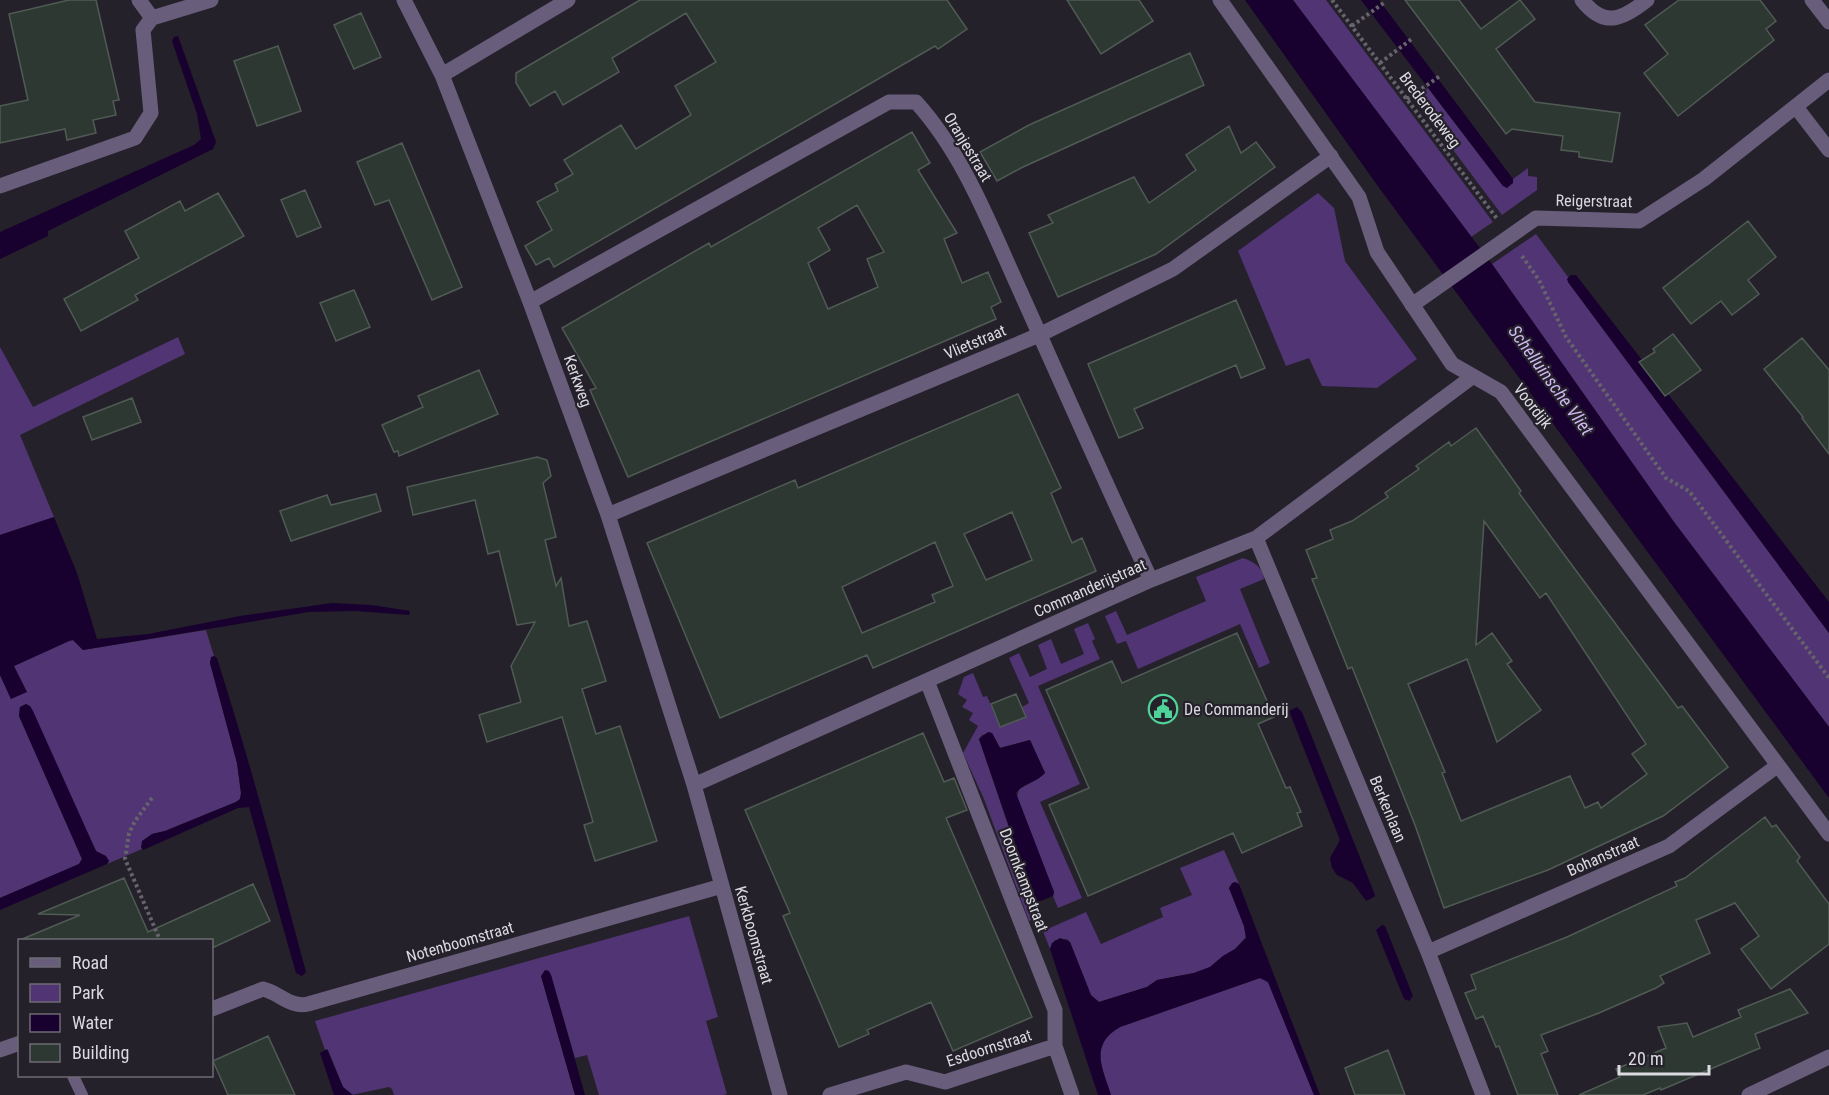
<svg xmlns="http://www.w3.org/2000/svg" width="1829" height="1095" viewBox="0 0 1829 1095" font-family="'Roboto Condensed',sans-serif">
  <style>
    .green { fill: #503473 }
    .water { fill: #18002f }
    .building { fill: #2d3832; stroke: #4f5b54; stroke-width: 1.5; fill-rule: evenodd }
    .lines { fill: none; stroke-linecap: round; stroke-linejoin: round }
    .path { stroke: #66636c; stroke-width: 4; stroke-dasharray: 3 3; stroke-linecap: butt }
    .service { stroke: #695d7c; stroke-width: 12 }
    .minor { stroke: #695d7c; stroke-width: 15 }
    .tertiary { stroke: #695d7c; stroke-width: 15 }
    .labels { text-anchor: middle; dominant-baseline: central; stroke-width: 4.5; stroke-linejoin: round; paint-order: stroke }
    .street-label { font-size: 16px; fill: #dcdae1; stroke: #25212b }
    .poi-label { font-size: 16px; fill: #dcdae1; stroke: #25212b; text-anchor: start }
    .water-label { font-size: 18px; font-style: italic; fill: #cfb8f4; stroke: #25212b }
  </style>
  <rect width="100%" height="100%" fill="#25212b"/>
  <!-- green -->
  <path class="green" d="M 1293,0 L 1326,0 L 1493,222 L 1471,237 Z
    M 1428,88 L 1503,186 L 1513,183 L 1513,179 L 1528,168 L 1528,176 L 1537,177 L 1537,190 L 1502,215 L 1414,98 Z
    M 1318,193 L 1334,208 L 1345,261 L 1417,359 L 1377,388 L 1322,386 L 1309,358 L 1286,366 L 1238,251 Z
    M 1536,234 L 1568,277 L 1568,282 L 1829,633 L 1829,727 L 1674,522 L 1492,264 Z
    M 178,337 L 185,354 L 20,435 L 54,517 L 0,535 L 0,347 L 33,407 Z
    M 1243,558 C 1254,562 1263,567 1264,579 L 1240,589 L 1270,663 L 1259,668 L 1240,624 L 1138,669 L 1126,641 L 1117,644 L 1105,616 L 1116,611 L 1127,635 L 1206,601 L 1196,577 Z
    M 1088,623 L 1095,639 L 1092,641 L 1100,659 L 1038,686 L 1080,784 L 1040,802 L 1082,898 L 1058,908 L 1053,896 L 1054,892 L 1017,797 L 1019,789 L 1038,779 L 1045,773 L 1030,740 L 1000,748 L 992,733 L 982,735 L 979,739 L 1039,917 L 1029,921 L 984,799 L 963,753 L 978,726 L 969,720 L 973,713 L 962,707 L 967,700 L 958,694 L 964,677 L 973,673 L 983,697 L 987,696 L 1000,727 L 1026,717 L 1022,707 L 1029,703 L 1009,658 L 1019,653 L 1030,677 L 1047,669 L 1038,645 L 1051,639 L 1061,664 L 1084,654 L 1074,629 Z
    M 206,630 L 214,656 L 211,658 L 210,663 L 237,763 L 241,793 L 240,799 L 236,802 L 165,831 L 152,834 L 141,847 L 142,849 L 107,864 L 109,861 L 106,857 L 96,851 L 26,704 L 20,707 L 19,716 L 82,859 L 79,864 L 0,898 L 0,675 L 11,699 L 14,666 L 69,641 L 73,640 L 83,650 Z
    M 1224,850 L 1239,884 L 1235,882 L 1229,888 L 1244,926 L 1246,937 L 1235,949 L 1223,956 L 1210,967 L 1194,973 L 1157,980 L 1147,987 L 1099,1002 L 1091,996 L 1070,942 L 1067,939 L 1055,940 L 1050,949 L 1043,931 L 1086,912 L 1101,944 L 1163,917 L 1160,908 L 1192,895 L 1180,868 Z
    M 689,916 L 718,1017 L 706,1021 L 727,1094 L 723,1095 L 599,1095 L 587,1055 L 575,1058 L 551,975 L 541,976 L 575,1095 L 394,1095 L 392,1089 L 389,1087 L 351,1095 L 343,1087 L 328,1050 L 325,1050 L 315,1021 Z
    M 1260,978 L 1268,982 L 1314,1095 L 1111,1095 C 1102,1067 1089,1045 1120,1027 Z"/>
  <!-- water -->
  <path class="water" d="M 1245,0 L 1293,0 L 1492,264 L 1674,522 L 1829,727 L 1829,798 L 1380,189 Z
    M 1361,0 L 1379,0 L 1513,179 L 1513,183 L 1507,188 L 1503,186 Z
    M 178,36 L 216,142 L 213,149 L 48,231 L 48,236 L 0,259 L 0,232 L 194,145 L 201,139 L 197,114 L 172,41 L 174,37 Z
    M 1571,275 L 1576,275 L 1642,360 L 1640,362 L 1666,395 L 1668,394 L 1829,602 L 1829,633 L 1568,282 L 1567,279 Z
    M 54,517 L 77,573 L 97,639 L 148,634 L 240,616 L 332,603 L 372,605 L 410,611 L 409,615 L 355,611 L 309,612 L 83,650 L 73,640 L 69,641 L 14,666 L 27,692 L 11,699 L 0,675 L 0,535 Z
    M 214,656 L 217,658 C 250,762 278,867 306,972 L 302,976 L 296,973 L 249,807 L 238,808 L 143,850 L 141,847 L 142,841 L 152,834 L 165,831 L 236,802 L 240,799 L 241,793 L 237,763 L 210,663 L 211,657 Z
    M 26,704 L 30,706 L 33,711 L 96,851 L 106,856 L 109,861 L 107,864 L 0,910 L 0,898 L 79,864 L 82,859 L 19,716 L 20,707 Z
    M 1297,707 L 1302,712 L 1375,895 L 1374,897 L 1366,901 L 1353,883 L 1337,875 L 1332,868 L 1330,858 L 1340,840 L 1289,711 Z
    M 988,732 L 992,733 L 1000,748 L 1030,740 L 1045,773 C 1037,782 1023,783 1016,793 L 1054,892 L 1053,896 L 1038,902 L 1034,899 L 979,739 Z
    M 1235,882 L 1239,884 L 1320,1095 L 1314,1095 L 1268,982 L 1260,978 L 1120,1027 C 1089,1045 1102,1067 1111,1095 L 1098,1095 L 1050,949 L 1052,943 L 1060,938 L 1070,942 L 1091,995 L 1099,1002 L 1147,987 L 1157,980 L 1194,973 L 1210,967 L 1223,956 L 1235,949 L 1246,938 L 1244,926 L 1229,888 L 1232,883 Z
    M 1382,925 L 1385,926 L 1413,996 L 1409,1001 L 1404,999 L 1376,930 Z
    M 545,970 L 549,971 L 551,975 L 585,1095 L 575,1095 L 541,976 Z
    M 327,1049 L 343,1087 L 353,1095 L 334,1095 L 320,1053 Z"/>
  <!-- building -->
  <path class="building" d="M 69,0 L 96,0 L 119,100 L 113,101 L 116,115 L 93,120 L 96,133 L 67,140 L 65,129 L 0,143 L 0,106 L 28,100 L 9,14 Z
    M 640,0 L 947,0 L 967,29 L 938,49 L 935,46 L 554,267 L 549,258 L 536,265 L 525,246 L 552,230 L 537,202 L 558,191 L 555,184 L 573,174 L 564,160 L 621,125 L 636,149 L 691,115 L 675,86 L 716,62 L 686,13 L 612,58 L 619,72 L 563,105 L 555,91 L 530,106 L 516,83 L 516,73 Z
    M 1067,0 L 1139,0 L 1153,21 L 1101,54 Z
    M 1405,0 L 1459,0 L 1481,29 L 1520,0 L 1535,19 L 1496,49 L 1535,102 L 1620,113 L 1612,162 L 1579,157 L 1579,152 L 1561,150 L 1563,136 L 1512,129 L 1506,134 Z
    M 1679,0 L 1760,0 L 1776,21 L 1766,29 L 1774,40 L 1678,116 L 1644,73 L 1668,54 L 1645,25 Z
    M 361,13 L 381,57 L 354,69 L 334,25 Z
    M 278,46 L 301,111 L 257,126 L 234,61 Z
    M 1190,53 L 1204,85 L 1023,167 L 997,181 L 980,152 L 1029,125 Z
    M 1229,126 L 1241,153 L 1256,142 L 1275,167 L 1156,254 L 1058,297 L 1029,233 L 1053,223 L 1048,215 L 1134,177 L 1149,203 L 1196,170 L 1186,155 Z
    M 912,132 L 930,163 L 918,170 L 957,233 L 944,239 L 962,283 L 988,272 L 1001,302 L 991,307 L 996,319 L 628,477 L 590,390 L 596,388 L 562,328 L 709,243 L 711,247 ZM 857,205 L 884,252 L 867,259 L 878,287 L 828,309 L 808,263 L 830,250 L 818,228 Z
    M 402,143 L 462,287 L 432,300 L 389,200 L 375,205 L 357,162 Z
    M 305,190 L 321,227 L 297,237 L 281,200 Z
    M 218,193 L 244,236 L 135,295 L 138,300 L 81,331 L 64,299 L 139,258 L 125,231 L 180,201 L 185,211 Z
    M 1748,221 L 1776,257 L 1748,280 L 1759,294 L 1732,315 L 1721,301 L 1691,324 L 1663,288 Z
    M 354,290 L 370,327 L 336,341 L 320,303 Z
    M 1236,300 L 1265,368 L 1241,378 L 1236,365 L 1134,409 L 1143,428 L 1119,438 L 1088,364 Z
    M 1673,334 L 1701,370 L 1665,396 L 1639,362 L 1655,352 L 1653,349 Z
    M 1802,338 L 1829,370 L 1829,454 L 1802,418 L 1803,417 L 1764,369 Z
    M 479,370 L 498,414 L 399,456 L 398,451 L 394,452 L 382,425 L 423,407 L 418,396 Z
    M 1018,394 L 1061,488 L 1051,493 L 1072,543 L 1082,538 L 1096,571 L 873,668 L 867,655 L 720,718 L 647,543 L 795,480 L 798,488 ZM 1012,512 L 1032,560 L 986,580 L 964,534 ZM 935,542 L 953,586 L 932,595 L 935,602 L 862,633 L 842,587 Z
    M 132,398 L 141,422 L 92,440 L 83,417 Z
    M 1476,428 L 1521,491 L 1519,493 L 1560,549 L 1678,708 L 1682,706 L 1728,767 L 1663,816 L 1548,870 L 1444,908 L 1415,825 L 1352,667 L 1348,669 L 1312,579 L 1317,578 L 1306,550 L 1333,539 L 1330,530 L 1352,521 L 1388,497 L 1385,493 L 1419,469 L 1416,466 L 1449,442 L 1451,446 ZM 1484,521 L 1540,598 L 1546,593 L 1646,744 L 1632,754 L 1647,774 L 1601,808 L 1598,802 L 1585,808 L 1570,776 L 1461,821 L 1442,773 L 1445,772 L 1408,684 L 1467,659 L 1497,742 L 1541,710 L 1507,664 L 1512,661 L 1492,633 L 1476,645 Z
    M 537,457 L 547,460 L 551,476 L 543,483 L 556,537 L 545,540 L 556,586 L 561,578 L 569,626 L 587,621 L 606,681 L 582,689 L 596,734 L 620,726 L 657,841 L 595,861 L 584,825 L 593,822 L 562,717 L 487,742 L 479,715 L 521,702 L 511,666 L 535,622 L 517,625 L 499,551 L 488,554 L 475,500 L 413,515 L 407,487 Z
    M 376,494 L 381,511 L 291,541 L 280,511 L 327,495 L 331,505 Z
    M 1237,633 L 1274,717 L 1258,724 L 1286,788 L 1290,787 L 1301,812 L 1297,813 L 1302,826 L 1242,853 L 1233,833 L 1088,896 L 1049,805 L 1089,788 L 1046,690 L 1112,661 L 1122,683 Z
    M 1016,694 L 1026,717 L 1000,727 L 991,704 Z
    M 923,733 L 944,782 L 954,778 L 967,810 L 946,818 L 1032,1017 L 953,1051 L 931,1002 L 867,1030 L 869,1034 L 839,1047 L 783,916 L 790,913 L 745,810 Z
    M 1765,817 L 1772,827 L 1776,825 L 1800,857 L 1797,861 L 1829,904 L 1829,944 L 1771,989 L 1741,949 L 1759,936 L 1735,903 L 1696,920 L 1710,953 L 1660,976 L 1664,983 L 1656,988 L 1599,1013 L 1541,1035 L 1548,1051 L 1541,1054 L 1558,1095 L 1518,1095 L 1499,1046 L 1496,1047 L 1483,1016 L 1476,1019 L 1465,993 L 1476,989 L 1471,975 L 1567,937 L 1677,886 L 1675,882 L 1685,878 Z
    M 124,878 L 148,932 L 253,884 L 270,921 L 212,948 L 212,940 L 20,940 L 80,915 L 38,914 Z
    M 1790,989 L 1808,1013 L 1755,1034 L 1760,1048 L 1661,1090 L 1660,1088 L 1643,1095 L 1579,1095 L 1620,1077 L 1616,1069 L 1666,1048 L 1658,1027 L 1687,1023 L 1693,1037 L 1741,1017 L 1738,1010 Z
    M 268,1036 L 295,1095 L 228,1095 L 213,1061 Z
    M 1388,1050 L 1405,1095 L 1355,1095 L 1345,1068 Z"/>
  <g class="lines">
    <!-- path -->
    <path class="path" d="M 1332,0 L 1498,220
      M 1352,26 L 1385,2
      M 1380,63 L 1413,38
      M 1407,99 L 1440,76
      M 1522,256 L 1539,280 L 1566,337 L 1666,478 L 1689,491 L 1829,678
      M 152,798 L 135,821 L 129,833 L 125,859 L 160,940"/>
    <!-- service -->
    <path class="service" d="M 73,1076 L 82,1095"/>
    <!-- minor -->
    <path class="minor" d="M 139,0 L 152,18
      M 404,0 L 442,75 L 530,302 L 608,515 L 694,785 L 780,1095
      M 1582,0 C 1604,28 1622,20 1647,0
      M 1812,0 L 1829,22
      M 442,75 L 568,0
      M 1796,107 L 1829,150
      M 0,186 L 135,138 L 151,113 L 143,30 L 152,18 L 211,0
      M 530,302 L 889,102 L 916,102 C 965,156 991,228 1021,293 C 1064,389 1106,485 1151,580
      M 1412,305 L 1536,218 L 1639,221 L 1704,179 L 1829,80
      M 608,515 L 1039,335 L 1173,269 L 1331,156
      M 1256,538 L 1428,952 L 1483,1095
      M 927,681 L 1055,1010 L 1055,1046 L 1072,1095
      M 694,785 L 1151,580 L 1256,538 L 1472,377
      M 1428,952 L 1669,846 L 1777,766
      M 212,1009 L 263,989 C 280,993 290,1008 308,1004 L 722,886
      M 0,1050 L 20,1043
      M 830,1095 L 906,1072 L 945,1082 L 1055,1046
      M 1749,1095 L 1829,1057"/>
    <!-- tertiary -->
    <path class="tertiary" d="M 1220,0 L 1359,197 L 1377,252 L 1452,364 L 1501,392 L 1829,834"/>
  </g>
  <!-- icons -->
  <defs>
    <g id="civic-ring" transform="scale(1.5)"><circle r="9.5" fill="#25212b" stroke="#4fd399" stroke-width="1.5"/><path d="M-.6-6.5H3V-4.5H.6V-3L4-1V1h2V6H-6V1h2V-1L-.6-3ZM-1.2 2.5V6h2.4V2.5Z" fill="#4fd399"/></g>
  </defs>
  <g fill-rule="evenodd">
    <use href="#civic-ring" x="1163" y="709"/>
  </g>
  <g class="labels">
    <!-- street labels -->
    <g class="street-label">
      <text transform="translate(1430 110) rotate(53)">Brederodeweg</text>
      <text transform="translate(968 147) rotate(59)">Oranjestraat</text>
      <text transform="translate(1594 201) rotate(1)">Reigerstraat</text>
      <text transform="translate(975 342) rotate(-23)">Vlietstraat</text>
      <text transform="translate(578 381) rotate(70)">Kerkweg</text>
      <text transform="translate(1533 406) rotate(52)">Voordijk</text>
      <text transform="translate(1090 588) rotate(-24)">Commanderijstraat</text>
      <text transform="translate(1388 809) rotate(67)">Berkenlaan</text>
      <text transform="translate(1603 856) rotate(-24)">Bohanstraat</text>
      <text transform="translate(1024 880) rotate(69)">Doornkampstraat</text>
      <text transform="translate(754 935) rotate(74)">Kerkboomstraat</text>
      <text transform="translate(460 942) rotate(-16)">Notenboomstraat</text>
      <text transform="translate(989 1048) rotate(-18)">Esdoornstraat</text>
    </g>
    <!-- poi labels -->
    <g class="poi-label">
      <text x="1184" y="709">De Commanderij</text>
    </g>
    <!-- water labels -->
    <g class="water-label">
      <text transform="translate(1551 380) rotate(54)">Schelluinsche Vliet</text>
    </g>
  </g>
  <!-- legend -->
  <rect x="18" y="939" width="195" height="138" fill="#25212b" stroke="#6e6b74" stroke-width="1.5"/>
  <rect x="30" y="958" width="30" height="9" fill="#695d7c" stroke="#6e6b74" stroke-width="1.5"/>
  <text x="72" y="969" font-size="18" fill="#dcdae1">Road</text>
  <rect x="30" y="984" width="30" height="18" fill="#503473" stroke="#6e6b74" stroke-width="1.5"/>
  <text x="72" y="999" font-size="18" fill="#dcdae1">Park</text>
  <rect x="30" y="1014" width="30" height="18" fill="#18002f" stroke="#6e6b74" stroke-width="1.5"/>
  <text x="72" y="1029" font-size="18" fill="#dcdae1">Water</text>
  <rect x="30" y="1044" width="30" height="18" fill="#2d3832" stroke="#6e6b74" stroke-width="1.5"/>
  <text x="72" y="1059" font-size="18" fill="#dcdae1">Building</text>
  <!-- scale -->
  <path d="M1619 1065v9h90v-9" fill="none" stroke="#dcdae1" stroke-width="3"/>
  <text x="1628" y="1065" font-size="18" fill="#dcdae1" stroke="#25212b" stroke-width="4.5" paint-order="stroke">20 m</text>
</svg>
